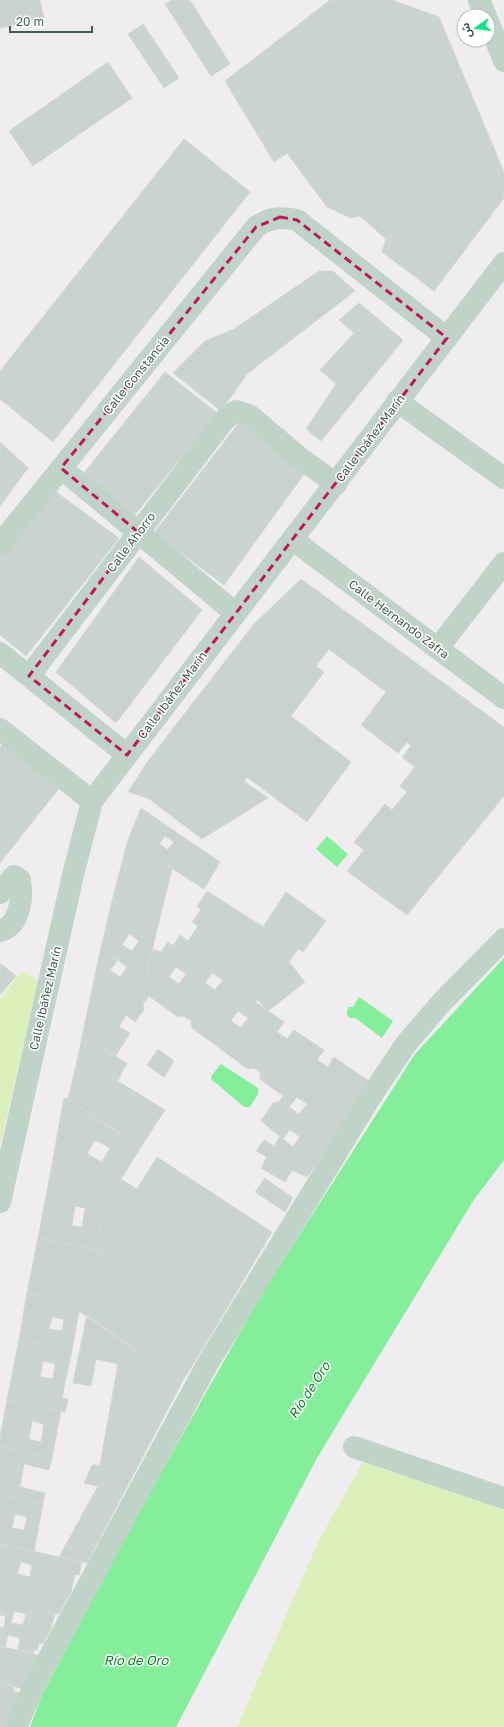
<svg xmlns="http://www.w3.org/2000/svg" width="504" height="1727" viewBox="0 0 504 1727" font-family="'Golos Text','Noto Sans Arabic',sans-serif">
  <style>
    .green { fill: #dbf0ba }
    .water { fill: #85ee9b }
    .building { fill: #cad3d0; stroke: #d1d9d7; fill-rule: evenodd }
    .lines { fill: none; stroke-linecap: round; stroke-linejoin: round }
    .minor { stroke: #c0d3c9; stroke-width: 22 }
    .marked { fill: none; stroke: #c2185b; stroke-width: 3; stroke-dasharray: 8 5; stroke-linejoin: round }
    .labels { text-anchor: middle; dominant-baseline: central; stroke-width: 3; stroke-linejoin: round; paint-order: stroke }
    .street-label { font-size: 12px; fill: #455b50; stroke: #fff }
    .water-label { font-size: 13px; font-style: italic; fill: #0a8523; stroke: #fff }
  </style>
  <rect width="100%" height="100%" fill="#f0edf0"/>
  <!-- green -->
  <path class="green" d="M 22,971 L 38,981 L 0,1145 L 0,1000 Z
    M 363,1462 L 504,1509 L 504,1727 L 237,1727 L 319,1540 Z"/>
  <!-- water -->
  <path class="water" d="M 327,836 L 348,854 L 337,867 L 316,849 Z
    M 504,958 L 504,1160 L 473,1201 L 317,1458 L 176,1727 L 30,1727 L 42,1695 L 136,1517 L 261,1295 L 415,1054 Z
    M 359,997 L 393,1021 L 382,1038 L 355,1018 L 350,1018 L 347,1015 L 347,1011 L 349,1007 L 353,1007 Z
    M 221,1064 L 258,1088 L 258,1094 L 250,1107 L 244,1107 L 211,1079 L 212,1075 Z"/>
  <!-- building -->
  <path class="building" d="M 0,0 L 40,0 L 44,18 L 0,28 Z
    M 172,0 L 190,0 L 230,64 L 211,76 L 165,4 Z
    M 330,0 L 392,0 L 439,17 L 504,172 L 504,198 L 434,291 L 382,252 L 386,239 L 360,216 L 351,218 L 327,207 L 287,153 L 274,162 L 225,81 Z
    M 143,24 L 179,78 L 164,88 L 128,34 Z
    M 108,62 L 132,98 L 33,166 L 9,131 Z
    M 184,139 L 250,192 L 53,442 L 0,399 L 0,371 Z
    M 319,271 L 333,271 L 355,291 L 247,374 L 221,411 L 173,373 L 205,341 L 234,329 Z
    M 359,303 L 403,340 L 321,441 L 306,429 L 336,384 L 320,370 L 354,333 L 339,320 Z
    M 165,372 L 217,413 L 134,516 L 83,474 Z
    M 241,420 L 307,470 L 224,585 L 154,533 Z
    M 0,442 L 28,468 L 0,506 Z
    M 48,486 L 119,538 L 26,656 L 0,635 L 0,549 Z
    M 139,557 L 202,610 L 116,723 L 56,672 Z
    M 301,579 L 504,727 L 504,796 L 407,915 L 347,871 L 364,850 L 354,842 L 385,804 L 392,810 L 407,792 L 400,786 L 415,767 L 402,757 L 411,746 L 407,742 L 398,753 L 361,725 L 386,692 L 329,649 L 316,666 L 324,672 L 291,716 L 351,762 L 307,822 L 247,777 L 244,781 L 268,798 L 202,839 L 148,798 L 128,792 L 148,761 L 254,624 Z
    M 4,743 L 60,787 L 0,863 L 0,747 Z
    M 141,808 L 220,862 L 204,889 L 128,840 ZM 165,836 L 174,842 L 168,850 L 159,844 Z
    M 128,840 L 172,869 L 156,934 L 112,901 Z
    M 207,891 L 298,949 L 289,962 L 305,982 L 268,1011 L 262,1007 L 263,1006 L 258,1000 L 255,1002 L 173,946 L 180,935 L 188,941 L 198,926 L 192,922 L 201,909 L 197,907 Z
    M 286,892 L 326,921 L 303,952 L 263,927 Z
    M 112,901 L 156,934 L 145,980 L 101,948 ZM 129,934 L 139,941 L 132,951 L 122,945 Z
    M 168,942 L 212,973 L 205,983 L 215,990 L 223,980 L 284,1022 L 277,1032 L 287,1039 L 294,1030 L 324,1050 L 317,1060 L 328,1067 L 334,1057 L 373,1084 L 315,1166 L 293,1147 L 300,1137 L 290,1130 L 283,1139 L 261,1121 L 273,1103 L 279,1102 L 283,1096 L 260,1079 L 260,1073 L 254,1068 L 248,1069 L 192,1028 L 191,1021 L 184,1016 L 178,1017 L 149,996 L 143,1004 L 144,1010 L 135,1022 L 92,989 L 101,948 L 117,961 L 110,970 L 120,977 L 127,967 L 145,980 L 153,949 L 161,952 ZM 176,967 L 186,974 L 179,984 L 169,977 ZM 238,1011 L 248,1018 L 241,1028 L 231,1021 ZM 297,1097 L 307,1104 L 299,1114 L 289,1107 Z
    M 0,963 L 16,976 L 0,995 Z
    M 92,989 L 126,1015 L 119,1027 L 130,1033 L 115,1057 L 82,1037 Z
    M 82,1037 L 127,1063 L 122,1072 L 80,1047 Z
    M 80,1047 L 122,1072 L 118,1081 L 78,1057 Z
    M 158,1049 L 174,1061 L 164,1077 L 147,1065 Z
    M 78,1057 L 134,1091 L 109,1127 L 68,1099 Z
    M 134,1091 L 165,1110 L 141,1147 L 109,1127 Z
    M 64,1098 L 68,1099 L 141,1147 L 105,1205 L 51,1170 ZM 95,1140 L 110,1148 L 102,1162 L 87,1154 Z
    M 280,1136 L 315,1166 L 307,1177 L 292,1170 L 285,1182 L 261,1168 L 267,1157 L 256,1151 L 264,1140 L 274,1146 Z
    M 157,1157 L 272,1232 L 211,1335 L 99,1268 L 103,1251 L 95,1249 L 105,1205 L 121,1179 L 137,1189 Z
    M 51,1170 L 105,1205 L 95,1249 L 38,1238 ZM 75,1206 L 85,1208 L 82,1227 L 72,1226 Z
    M 265,1178 L 293,1198 L 285,1212 L 255,1192 Z
    M 38,1238 L 103,1251 L 99,1268 L 211,1335 L 182,1382 L 79,1311 L 69,1301 L 27,1293 Z
    M 27,1293 L 69,1301 L 79,1311 L 72,1350 L 19,1340 ZM 52,1317 L 64,1319 L 62,1331 L 49,1329 Z
    M 87,1315 L 182,1382 L 87,1563 L 59,1557 L 98,1486 L 84,1483 L 92,1465 L 100,1465 L 118,1364 L 96,1359 L 91,1386 L 73,1383 Z
    M 19,1340 L 72,1350 L 62,1398 L 68,1399 L 65,1412 L 7,1400 ZM 43,1361 L 55,1364 L 53,1379 L 40,1377 Z
    M 7,1400 L 61,1411 L 52,1458 L 0,1446 L 0,1438 ZM 32,1421 L 44,1424 L 41,1442 L 29,1439 Z
    M 0,1446 L 52,1458 L 49,1470 L 24,1464 L 20,1487 L 45,1493 L 43,1504 L 0,1495 Z
    M 0,1495 L 43,1504 L 34,1551 L 0,1544 ZM 15,1514 L 27,1517 L 24,1530 L 12,1528 Z
    M 0,1544 L 82,1562 L 79,1575 L 75,1574 L 71,1592 L 59,1614 L 55,1613 L 51,1629 L 43,1644 L 39,1643 L 37,1650 L 34,1650 L 33,1653 L 18,1650 L 20,1638 L 8,1635 L 5,1647 L 0,1646 L 0,1627 L 4,1628 L 6,1616 L 0,1615 ZM 21,1562 L 32,1565 L 30,1577 L 17,1574 ZM 14,1611 L 26,1614 L 23,1625 L 11,1623 Z
    M 0,1646 L 38,1655 L 21,1688 L 0,1684 Z
    M 0,1684 L 14,1687 L 13,1691 L 19,1693 L 8,1727 L 0,1727 Z"/>
  <g class="lines">
    <!-- minor -->
    <path class="minor" d="M 479,0 L 486,16
      M 488,21 L 504,61
      M 397,401 L 504,478
      M 61,468 L 235,613
      M 293,540 L 504,698
      M 0,544 L 256,227 C 271,217 279,217 297,220 L 447,338
      M 438,648 L 504,563
      M 0,653 L 127,755
      M 29,676 L 225,419 L 236,411 L 249,415 L 300,458 L 336,484
      M 0,729 L 92,801
      M 0,893 L 14,876 L 20,880 C 23,898 20,926 0,931
      M 0,1202 L 72,879 L 92,801 L 504,263
      M 354,1447 L 504,1498
      M 16,1727 L 35,1684 L 208,1363 L 373,1093 L 406,1044 L 442,1002 L 504,939"/>
  </g>
  <!-- marked area -->
  <path class="marked" d="M 280,217 L 297,220 L 447,338 L 127,755 L 29,676 L 138,532 L 61,468 L 256,227 Z"/>
  <g class="labels">
    <!-- street labels -->
    <g class="street-label">
      <text transform="translate(136 375) rotate(-51)">Calle Constancia</text>
      <text transform="translate(370 438) rotate(-53)">Calle Ibáñez Marín</text>
      <text transform="translate(131 542) rotate(-53)">Calle Ahorro</text>
      <text transform="translate(399 619) rotate(37)">Calle Hernando Zafra</text>
      <text transform="translate(172 695) rotate(-53)">Calle Ibáñez Marín</text>
      <text transform="translate(45 998) rotate(-77)">Calle Ibáñez Marín</text>
    </g>
    <!-- water labels -->
    <g class="water-label">
      <text transform="translate(309 1390) rotate(-57)">Río de Oro</text>
      <text x="136" y="1660">Río de Oro</text>
    </g>
  </g>
  <!-- north arrow -->
  <g transform="translate(476 28) rotate(256)"><circle r="19" fill="#ffffff" stroke="#b5bdb9"/>
  <path d="M0-3L7 15L0 10L-7 15Z" fill="#13e488"/>
  <text y="-6" font-size="11" font-weight="bold" text-anchor="middle" fill="#455b50">ش</text>
  </g>
  <!-- scale -->
  <path d="M10 26v6h82v-6" fill="none" stroke="#455b50" stroke-width="2"/>
  <text x="16" y="26" font-size="12" fill="#455b50" stroke="#ffffff" stroke-width="3" paint-order="stroke">20 m</text>
</svg>
